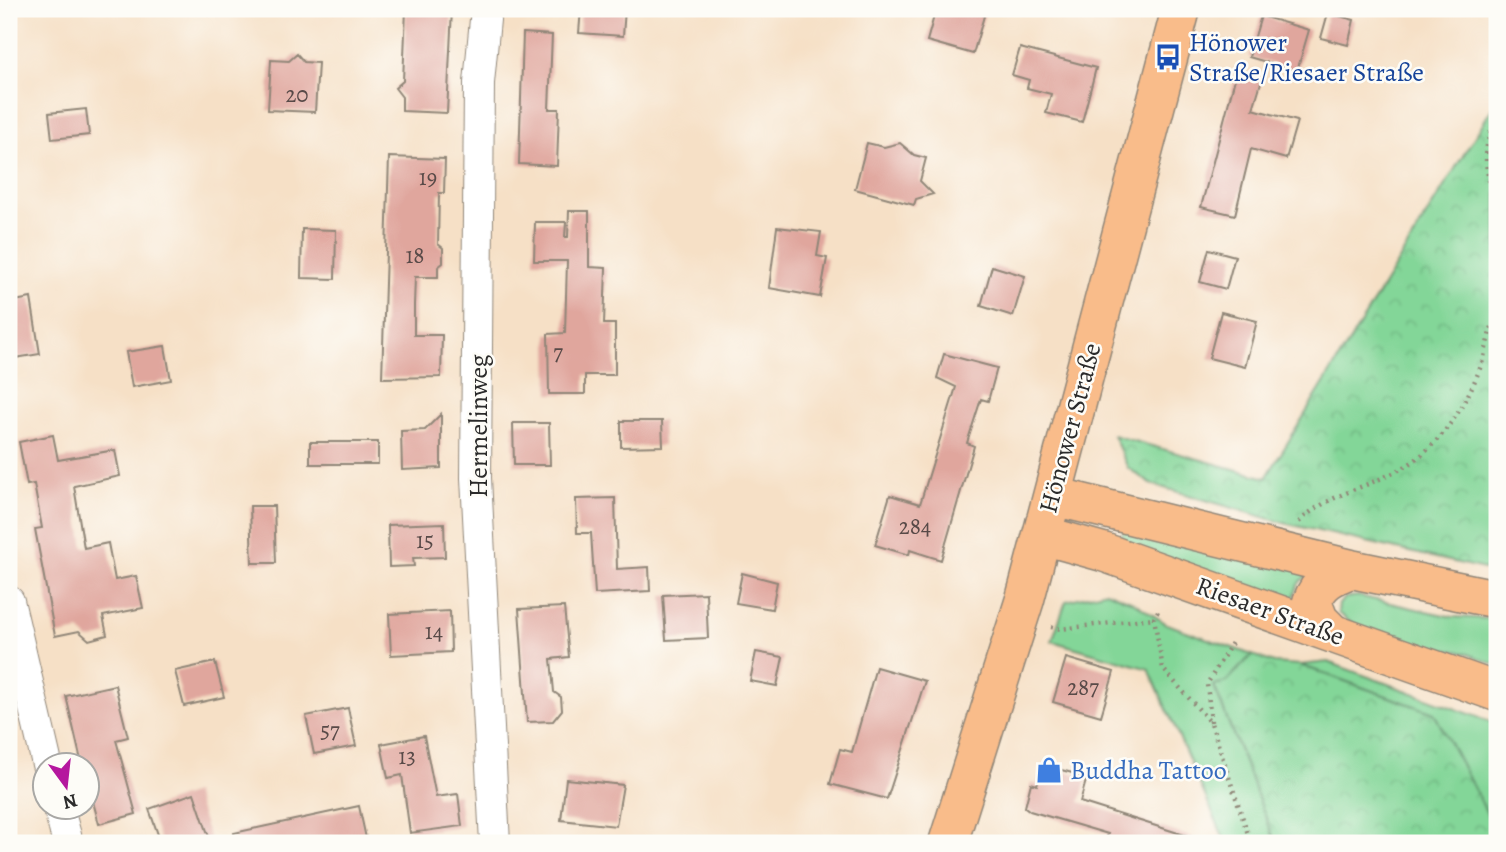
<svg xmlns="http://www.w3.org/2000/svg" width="1506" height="852" viewBox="0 0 1506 852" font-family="Alegreya,serif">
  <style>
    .green { fill: #83d698; stroke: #578062; stroke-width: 2 }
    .park { fill: url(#park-crowns); stroke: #578062; stroke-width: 2 }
    .building { fill: #e0a69d }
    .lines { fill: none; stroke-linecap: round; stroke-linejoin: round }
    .minor-casing { stroke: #908678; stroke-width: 32 }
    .major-casing { stroke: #908678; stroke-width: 41 }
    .path { stroke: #908678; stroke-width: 4.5; stroke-dasharray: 2 5; stroke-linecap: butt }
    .minor { stroke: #fff; stroke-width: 30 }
    .major { stroke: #f9bc8a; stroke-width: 38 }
    .labels { text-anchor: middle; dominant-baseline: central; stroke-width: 5; stroke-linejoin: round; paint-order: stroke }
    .number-label { font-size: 23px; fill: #584a48 }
    .transit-label { font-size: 26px; fill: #164399; stroke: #fdfcf7; text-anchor: start }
    .street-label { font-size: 26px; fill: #2b2b2b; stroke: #fdfcf7 }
    .shop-label { font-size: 26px; fill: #366cbe; stroke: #fdfcf7; text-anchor: start }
  </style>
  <defs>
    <pattern id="park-crowns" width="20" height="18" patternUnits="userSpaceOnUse" patternTransform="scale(1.75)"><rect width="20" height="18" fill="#83d698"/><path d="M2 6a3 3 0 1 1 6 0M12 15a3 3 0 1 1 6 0" fill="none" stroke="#71b883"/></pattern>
  </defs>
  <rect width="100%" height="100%" fill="#fdfcf7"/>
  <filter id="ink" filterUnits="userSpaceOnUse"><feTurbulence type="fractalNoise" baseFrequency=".0143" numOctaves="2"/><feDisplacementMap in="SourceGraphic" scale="14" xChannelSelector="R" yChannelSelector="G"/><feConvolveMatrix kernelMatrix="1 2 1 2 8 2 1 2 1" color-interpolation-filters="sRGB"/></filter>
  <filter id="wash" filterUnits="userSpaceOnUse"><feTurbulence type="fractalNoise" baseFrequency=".00686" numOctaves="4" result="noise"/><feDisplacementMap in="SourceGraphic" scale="28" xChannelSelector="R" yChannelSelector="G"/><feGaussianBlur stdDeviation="1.57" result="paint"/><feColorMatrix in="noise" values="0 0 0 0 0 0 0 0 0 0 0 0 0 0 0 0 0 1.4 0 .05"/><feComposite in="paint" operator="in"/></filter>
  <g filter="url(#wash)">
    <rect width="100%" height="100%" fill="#f6e0c6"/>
    <!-- green -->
    <path class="green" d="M 1124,529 L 1313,573 C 1300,579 1297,584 1294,598 L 1300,607 L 1119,542 Z
      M 1106,591 L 1133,602 L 1167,624 L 1252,655 L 1226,682 L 1214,686 L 1276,843 L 1226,843 L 1149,669 L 1052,641 L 1066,601 Z
      M 1358,596 L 1453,617 L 1497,619 L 1497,665 C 1485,661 1473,655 1461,652 C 1417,642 1375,644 1338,613 L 1339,604 L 1345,598 Z
      M 1328,662 L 1497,724 L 1497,816 L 1494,827 L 1434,713 L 1300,665 Z"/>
    <!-- park -->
    <path class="park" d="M 1497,100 L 1497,572 L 1284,523 L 1151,484 L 1128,468 L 1113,435 L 1266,478 Z
      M 1252,655 L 1274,663 L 1300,665 L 1434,713 L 1497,832 L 1497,843 L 1276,843 L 1214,685 L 1226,682 Z"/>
    <g id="blocks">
      <!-- building -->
      <path class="building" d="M 406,9 L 452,9 L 447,113 L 402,111 L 402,97 L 395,88 L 403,81 Z
        M 581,9 L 625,9 L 623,36 L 579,33 Z
        M 936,9 L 986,9 L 973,54 L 927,41 Z
        M 1328,13 L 1354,20 L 1348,45 L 1321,38 Z
        M 1261,16 L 1309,30 L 1297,71 L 1249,57 Z
        M 523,33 L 552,35 L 549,109 L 559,109 L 557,166 L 519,164 Z
        M 1020,48 L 1096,68 L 1082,122 L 1046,113 L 1051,94 L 1027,88 L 1029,80 L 1012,75 Z
        M 297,54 L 304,62 L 318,63 L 315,112 L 268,110 L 271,60 L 289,61 Z
        M 1237,71 L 1262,79 L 1253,109 L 1297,121 L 1286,159 L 1251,149 L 1235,215 L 1201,207 Z
        M 86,109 L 89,135 L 52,139 L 49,113 Z
        M 867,143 L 884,147 L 900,143 L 914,155 L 926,158 L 920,181 L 933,194 L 916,199 L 914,205 L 855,189 Z
        M 389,157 L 445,159 L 444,193 L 439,193 L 438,244 L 443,248 L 443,263 L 438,267 L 438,277 L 415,277 L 414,305 L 414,335 L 442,335 L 441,377 L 382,378 Z
        M 569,211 L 589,211 L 589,267 L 606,268 L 604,324 L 615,324 L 615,375 L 585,375 L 585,394 L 549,394 L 548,334 L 565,333 L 567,261 L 534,261 L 535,222 L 566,222 L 565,237 L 568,237 Z
        M 777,227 L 821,232 L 817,256 L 827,258 L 820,297 L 769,288 Z
        M 302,229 L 336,230 L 335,279 L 301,278 Z
        M 1209,249 L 1235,256 L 1226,289 L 1200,282 Z
        M 992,266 L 1025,276 L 1013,316 L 981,306 Z
        M 31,298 L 40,354 L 9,359 L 9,302 Z
        M 1221,312 L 1257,321 L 1245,367 L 1209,358 Z
        M 165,346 L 171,380 L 132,387 L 126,352 Z
        M 944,354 L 997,368 L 988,401 L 981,399 L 967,443 L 974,446 L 941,560 L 910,550 L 909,555 L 875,545 L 890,495 L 920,504 L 956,387 L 937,378 Z
        M 441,414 L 441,468 L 402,470 L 401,431 L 425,430 Z
        M 621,421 L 662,421 L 663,446 L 621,447 Z
        M 513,423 L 549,423 L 550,465 L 514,465 Z
        M 53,435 L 58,460 L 115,450 L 120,476 L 74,486 L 84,548 L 108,543 L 115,580 L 136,576 L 143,608 L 103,616 L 107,635 L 89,640 L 79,631 L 55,636 L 35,529 L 42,528 L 34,484 L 27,485 L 19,442 Z
        M 310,442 L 378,442 L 378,464 L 310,464 Z
        M 615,498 L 617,569 L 649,567 L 650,591 L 595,594 L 591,533 L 577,533 L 576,499 Z
        M 250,506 L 274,506 L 276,563 L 252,563 Z
        M 444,523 L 445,557 L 413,558 L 414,566 L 389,567 L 388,525 Z
        M 742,573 L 777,582 L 772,609 L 736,603 Z
        M 706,593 L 708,638 L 666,640 L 663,595 Z
        M 564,607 L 569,657 L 551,659 L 554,692 L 561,697 L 562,710 L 553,721 L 527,722 L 519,609 Z
        M 450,611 L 451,652 L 391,655 L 389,614 Z
        M 756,652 L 783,657 L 777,686 L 750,681 Z
        M 1066,658 L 1114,672 L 1101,716 L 1053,702 Z
        M 215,662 L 224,697 L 184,706 L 175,671 Z
        M 876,667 L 925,681 L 887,799 L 830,784 L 840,749 L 852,752 Z
        M 115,685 L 128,737 L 116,740 L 136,814 L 99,824 L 88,783 L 88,765 L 82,765 L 66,696 Z
        M 348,708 L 356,746 L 314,754 L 306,716 Z
        M 424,736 L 436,797 L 458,794 L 462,826 L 410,833 L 402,775 L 388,778 L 381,744 Z
        M 1043,765 L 1087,777 L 1080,802 L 1194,838 L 1193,843 L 1105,843 L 1108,834 L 1030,811 L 1025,807 L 1031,783 L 1037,785 Z
        M 566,779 L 623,785 L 616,826 L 561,820 Z
        M 194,793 L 211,843 L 161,843 L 149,809 Z
        M 359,806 L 367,843 L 235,843 L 234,833 Z"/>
    </g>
  </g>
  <g filter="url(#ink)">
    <use href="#blocks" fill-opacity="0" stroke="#908678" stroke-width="2"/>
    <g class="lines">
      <!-- minor casing -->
      <g class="minor-casing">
        <path id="minor" d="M 486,9 L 479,83 L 476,478 L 495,843
          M 9,601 L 47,764
          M 58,806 L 68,843"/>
      </g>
      <!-- major casing -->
      <g class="major-casing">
        <path id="major" d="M 1053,496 L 1351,569 L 1497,599
          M 1042,535 L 1103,552 L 1497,692
          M 1332,633 L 1319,620 L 1312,602 C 1319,582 1332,576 1351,569
          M 948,843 L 1025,599 L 1181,9"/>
      </g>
      <!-- path -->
      <path class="path" d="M 1497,119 C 1480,147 1485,175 1497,203
        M 1299,522 C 1333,488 1389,485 1425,452 C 1452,427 1469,398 1482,363 C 1487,350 1488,329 1497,318
        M 1158,611 L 1154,618 L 1163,669 L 1211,723 L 1251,843
        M 1051,627 L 1061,629 L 1154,618
        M 1211,722 L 1207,684 L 1233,641"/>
      <!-- minor -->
      <use href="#minor" class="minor"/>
      <!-- major -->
      <use href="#major" class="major"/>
    </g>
  </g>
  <!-- icons -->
  <defs>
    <g id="bus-bare" transform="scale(2.1)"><path d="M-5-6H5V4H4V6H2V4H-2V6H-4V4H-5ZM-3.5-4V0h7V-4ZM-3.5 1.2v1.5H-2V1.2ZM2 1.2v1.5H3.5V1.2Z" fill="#1a4fb4" stroke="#fdfcf7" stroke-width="2.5" paint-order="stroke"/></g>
    <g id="shop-bare" transform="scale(2.1)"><path d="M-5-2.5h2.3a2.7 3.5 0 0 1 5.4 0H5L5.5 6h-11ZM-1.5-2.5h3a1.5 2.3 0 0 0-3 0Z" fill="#3f7fe0" stroke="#fdfcf7" stroke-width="2.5" paint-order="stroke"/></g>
  </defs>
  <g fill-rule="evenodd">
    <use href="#bus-bare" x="1168" y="57"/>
    <use href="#shop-bare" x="1049" y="770"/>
  </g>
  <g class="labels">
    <!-- number labels -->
    <g class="number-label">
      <text x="297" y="94">20</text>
      <text x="428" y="177">19</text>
      <text x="415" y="255">18</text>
      <text x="558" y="352">7</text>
      <text x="915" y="526">284</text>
      <text x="425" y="540">15</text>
      <text x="434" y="631">14</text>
      <text x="1083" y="687">287</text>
      <text x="330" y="730">57</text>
      <text x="407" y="756">13</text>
    </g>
    <!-- transit labels -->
    <g class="transit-label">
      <text x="1189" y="42">Hönower<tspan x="1189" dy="30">Straße/Riesaer Straße</tspan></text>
    </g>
    <!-- street labels -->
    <g class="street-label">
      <text transform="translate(478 426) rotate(-90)">Hermelinweg</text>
      <text transform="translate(1070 428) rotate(-75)">Hönower Straße</text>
      <text transform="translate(1270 611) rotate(20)">Riesaer Straße</text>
    </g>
    <!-- shop labels -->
    <g class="shop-label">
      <text x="1070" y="770">Buddha Tattoo</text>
    </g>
  </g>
  <!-- margin -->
  <rect width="1506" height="852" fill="none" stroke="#fdfcf7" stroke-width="35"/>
  <!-- north arrow -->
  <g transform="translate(66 786) rotate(165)"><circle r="33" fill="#fdfcf7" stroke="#a9a8a5" stroke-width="2"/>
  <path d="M0-5L12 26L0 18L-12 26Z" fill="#b5179e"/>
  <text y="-10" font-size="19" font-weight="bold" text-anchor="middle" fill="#2b2b2b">N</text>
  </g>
</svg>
